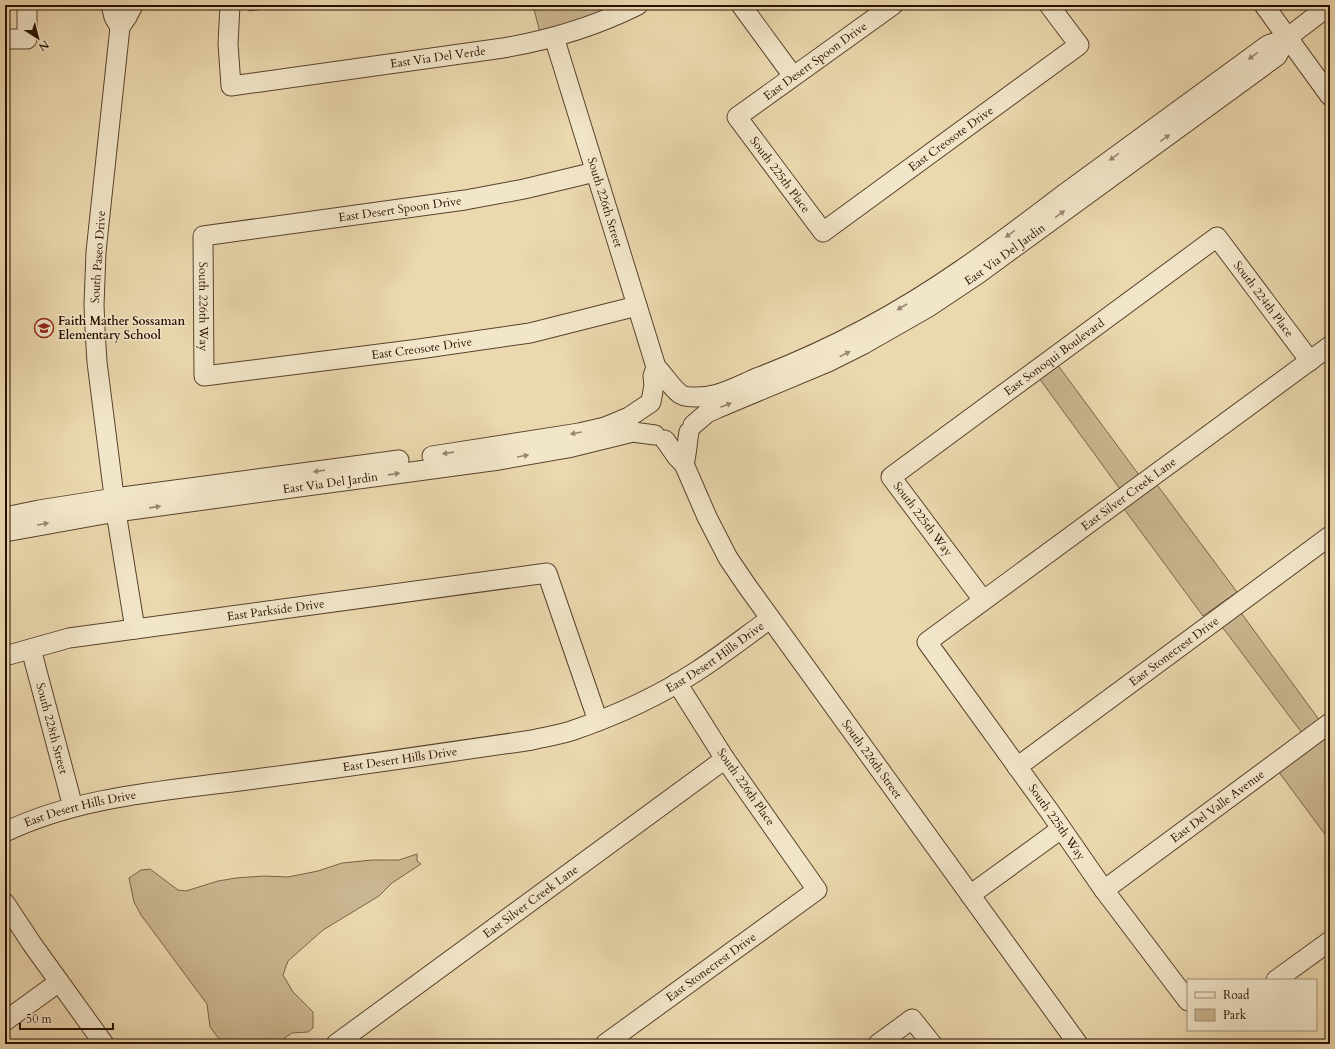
<svg xmlns="http://www.w3.org/2000/svg" width="1335" height="1049" viewBox="0 0 1335 1049" font-family="Cardo,serif">
  <style>
    .green { fill: #cab690; stroke: #786348 }
    .lines { fill: none; stroke-linecap: round; stroke-linejoin: round }
    .minor-casing { stroke: #58422c; stroke-width: 21 }
    .minor { stroke: #f2e6ca; stroke-width: 19 }
    .oneway { fill: #97866f }
    .labels { text-anchor: middle; dominant-baseline: central; stroke-width: 3; stroke-linejoin: round; paint-order: stroke }
    .street-label { font-size: 12px; fill: #271000; stroke: #f2e6ca }
    .poi-label { font-size: 12px; font-weight: bold; fill: #271000; stroke: #f2e6ca; text-anchor: start }
  </style>
  <rect width="100%" height="100%" fill="#ebd8ae"/>
  <filter id="stains"><feTurbulence type="fractalNoise" baseFrequency=".005" numOctaves="4"/><feColorMatrix values="0 0 0 0 .2 0 0 0 0 .09 0 0 0 0 .02 0 0 0 .5 -.17"/></filter>
  <radialGradient id="worn" r=".72"><stop offset=".6" stop-color="#630" stop-opacity="0"/><stop offset="1" stop-color="#630" stop-opacity=".3"/></radialGradient>
  <!-- green -->
  <path class="green" d="M 249,5 L 294,5 L 249,11 Z
    M 533,5 L 619,5 L 608,10 L 540,33 Z
    M 1057,364 L 1139,475 L 1120,489 L 1039,378 Z
    M 1155,482 L 1237,592 L 1203,616 L 1122,506 Z
    M 1239,610 L 1320,721 L 1302,733 L 1220,624 Z
    M 1330,733 L 1330,841 L 1278,771 Z
    M 417,854 L 417,861 L 421,864 L 392,883 L 379,896 L 323,930 L 288,961 L 283,975 L 293,992 L 313,1012 L 313,1028 L 308,1032 L 292,1033 L 276,1044 L 223,1044 L 210,1027 L 207,1004 L 141,915 L 134,902 L 129,878 L 141,870 L 150,869 L 178,890 L 186,891 L 218,881 L 236,878 L 264,876 L 288,877 L 318,871 L 342,863 L 372,860 L 399,860 Z"/>
  <g class="lines">
    <!-- minor casing -->
    <g class="minor-casing">
      <g id="minor">
        <path d="M 111,5 L 114,17 L 120,27"/>
        <path d="M 133,5 L 127,17 L 120,27 L 96,252 L 94,305 L 95,329 L 97,362 L 116,512 L 135,629"/>
        <path id="s1" d="M 230,5 L 228,44 L 231,86 L 503,48 C 550,40 596,26 638,5"/>
        <path d="M 741,5 L 793,76"/>
        <path id="s2" d="M 893,5 L 737,117 L 823,232 L 1079,45 L 1049,5"/>
        <path d="M 1264,5 L 1330,96"/>
        <path id="s3" d="M 554,37 L 656,367 C 665,376 670,386 680,394"/>
        <path d="M 5,39 L 27,39 L 27,5"/>
        <path id="s4" d="M 595,172 L 524,189 L 465,200 L 203,236 L 204,376 L 419,349 L 530,333 L 637,306"/>
        <path d="M 684,396 C 713,401 733,388 759,377 C 830,350 899,313 961,270 C 996,246 1030,220 1064,194 C 1132,145 1200,95 1268,45 L 1287,38 L 1330,5"/>
        <path d="M 651,402 L 654,385 L 653,376 L 656,367"/>
        <path id="s5" d="M 693,425 L 707,413 L 718,408 L 828,362 L 864,344 L 927,308 L 978,274 L 1277,56 L 1287,38"/>
        <path id="s6" d="M 665,440 L 677,457 L 684,464 L 707,517 L 728,558 L 747,586 L 1078,1044"/>
        <path d="M 432,456 L 579,433 L 605,427 L 629,417 L 650,403"/>
        <path d="M 684,464 C 687,453 687,443 689,432"/>
        <path d="M 5,517 L 39,510 L 115,498 L 399,460"/>
        <path id="s7" d="M 5,532 L 116,512 L 499,460 L 568,448 L 633,432 L 655,435"/>
        <path id="s8" d="M 983,600 L 891,477 L 1217,237 L 1310,361"/>
        <path id="s9" d="M 31,649 L 73,807"/>
        <path id="s10" d="M 5,656 L 69,638 L 547,573 L 598,721"/>
        <path id="s11" d="M 1017,767 L 1330,536"/>
        <path id="s12" d="M 5,832 C 80,796 165,791 247,780 C 342,768 437,754 532,740 C 545,737 558,735 571,731 C 615,716 659,696 697,671 C 722,655 746,636 770,619"/>
        <path id="s13" d="M 1104,890 L 1330,723"/>
        <path d="M 970,895 L 1061,829"/>
        <path d="M 5,903 L 32,944 L 104,1044"/>
        <path d="M 1276,980 L 1330,941"/>
        <path id="s14" d="M 1188,1001 L 1104,890 L 1050,812 L 927,642 L 1330,346"/>
        <path d="M 5,1021 L 59,982"/>
        <path id="s15" d="M 336,1044 L 725,759"/>
        <path id="s16" d="M 605,1044 L 817,890 L 725,759 L 677,683"/>
        <path d="M 878,1044 L 912,1019 L 932,1044"/>
      </g>
    </g>
    <!-- minor -->
    <use href="#minor" class="minor"/>
  </g>
  <!-- one-way arrows -->
  <defs><path id="oneway-solid" d="M-6-.8H1V-3.2L6.5 0L1 3.2V.8H-6Z"/></defs>
  <g class="oneway">
    <use href="#oneway-solid" transform="translate(1253 56) rotate(144)"/>
    <use href="#oneway-solid" transform="translate(1165 138) rotate(-36)"/>
    <use href="#oneway-solid" transform="translate(1114 157) rotate(144)"/>
    <use href="#oneway-solid" transform="translate(1060 214) rotate(-36)"/>
    <use href="#oneway-solid" transform="translate(1010 234) rotate(144)"/>
    <use href="#oneway-solid" transform="translate(902 307) rotate(150)"/>
    <use href="#oneway-solid" transform="translate(845 354) rotate(-27)"/>
    <use href="#oneway-solid" transform="translate(726 405) rotate(-21)"/>
    <use href="#oneway-solid" transform="translate(576 433) rotate(170)"/>
    <use href="#oneway-solid" transform="translate(448 453) rotate(172)"/>
    <use href="#oneway-solid" transform="translate(523 456) rotate(-10)"/>
    <use href="#oneway-solid" transform="translate(319 471) rotate(172)"/>
    <use href="#oneway-solid" transform="translate(394 474) rotate(-8)"/>
    <use href="#oneway-solid" transform="translate(155 507) rotate(-8)"/>
    <use href="#oneway-solid" transform="translate(43 524) rotate(-10)"/>
  </g>
  <!-- icons -->
  <defs>
    <g id="school-ring" transform="scale(1)"><circle r="9.5" fill="#f2e6ca" stroke="#8f2418" stroke-width="1.5"/><path d="M0-5L7-2L0 1L-7-2ZM-4 1L0 2.5L4 1V4Q0 6-4 4Z" fill="#8f2418"/></g>
  </defs>
  <g fill-rule="evenodd">
    <use href="#school-ring" x="44" y="328"/>
  </g>
  <g class="labels">
    <!-- street labels -->
    <g class="street-label">
      <text stroke="none"><textPath href="#s1" startOffset="290">East Via Del Verde</textPath></text>
      <text transform="translate(815 61) rotate(-36)">East Desert Spoon Drive</text>
      <text stroke="none"><textPath href="#s2" startOffset="494">East Creosote Drive</textPath></text>
      <text stroke="none"><textPath href="#s2" startOffset="264">South 225th Place</textPath></text>
      <text stroke="none"><textPath href="#s3" startOffset="173">South 226th Street</textPath></text>
      <text transform="translate(400 209) rotate(-8)">East Desert Spoon Drive</text>
      <text stroke="none"><textPath href="#s5" startOffset="357">East Via Del Jardin</textPath></text>
      <text transform="translate(98 257) rotate(-86)">South Paseo Drive</text>
      <text stroke="none"><textPath href="#s8" startOffset="636">South 224th Place</textPath></text>
      <text stroke="none"><textPath href="#s4" startOffset="468">South 226th Way</textPath></text>
      <text stroke="none"><textPath href="#s4" startOffset="757">East Creosote Drive</textPath></text>
      <text stroke="none"><textPath href="#s8" startOffset="356">East Sonoqui Boulevard</textPath></text>
      <text stroke="none"><textPath href="#s7" startOffset="329">East Via Del Jardin</textPath></text>
      <text stroke="none"><textPath href="#s14" startOffset="694">East Silver Creek Lane</textPath></text>
      <text transform="translate(923 519) rotate(53)">South 225th Way</text>
      <text stroke="none"><textPath href="#s10" startOffset="275">East Parkside Drive</textPath></text>
      <text stroke="none"><textPath href="#s11" startOffset="195">East Stonecrest Drive</textPath></text>
      <text stroke="none"><textPath href="#s12" startOffset="739">East Desert Hills Drive</textPath></text>
      <text stroke="none"><textPath href="#s9" startOffset="82">South 228th Street</textPath></text>
      <text stroke="none"><textPath href="#s12" startOffset="403">East Desert Hills Drive</textPath></text>
      <text stroke="none"><textPath href="#s6" startOffset="382">South 226th Street</textPath></text>
      <text transform="translate(746 787) rotate(55)">South 226th Place</text>
      <text stroke="none"><textPath href="#s13" startOffset="141">East Del Valle Avenue</textPath></text>
      <text stroke="none"><textPath href="#s12" startOffset="79">East Desert Hills Drive</textPath></text>
      <text transform="translate(1057 822) rotate(55)">South 225th Way</text>
      <text stroke="none"><textPath href="#s15" startOffset="241">East Silver Creek Lane</textPath></text>
      <text stroke="none"><textPath href="#s16" startOffset="131">East Stonecrest Drive</textPath></text>
    </g>
    <!-- poi labels -->
    <g class="poi-label">
      <text x="58" y="321">Faith Mather Sossaman<tspan x="58" dy="14">Elementary School</tspan></text>
    </g>
  </g>
  <!-- margin -->
  <rect width="1335" height="1049" fill="none" stroke="#ebd8ae" stroke-width="20"/>
  <rect x="6" y="6" width="1323" height="1037" fill="none" stroke="#271000" stroke-width="2"/>
  <rect x="10" y="10" width="1315" height="1029" fill="none" stroke="#271000"/>
  <!-- legend -->
  <rect x="1187" y="979" width="130" height="52" fill="#f2e6ca" stroke="#a19079"/>
  <rect x="1195" y="992" width="20" height="6" fill="#f2e6ca" stroke="#a19079"/>
  <text x="1223" y="999" font-size="12" fill="#271000">Road</text>
  <rect x="1195" y="1009" width="20" height="12" fill="#cab690" stroke="#a19079"/>
  <text x="1223" y="1019" font-size="12" fill="#271000">Park</text>
  <!-- north arrow -->
  <g transform="translate(38 38) rotate(144)" stroke="#f2e6ca" stroke-width="3" paint-order="stroke">
  <path d="M0-3L7 15L0 10L-7 15Z" fill="#271000"/>
  <text y="-6" font-size="11" font-weight="bold" text-anchor="middle" fill="#271000">N</text>
  </g>
  <!-- scale -->
  <path d="M20 1023v6h93v-6" fill="none" stroke="#271000" stroke-width="2"/>
  <text x="26" y="1023" font-size="12" fill="#271000" stroke="#f2e6ca" stroke-width="3" paint-order="stroke">50 m</text>
  <rect width="100%" height="100%" filter="url(#stains)"/>
  <rect width="100%" height="100%" fill="url(#worn)"/>
</svg>
